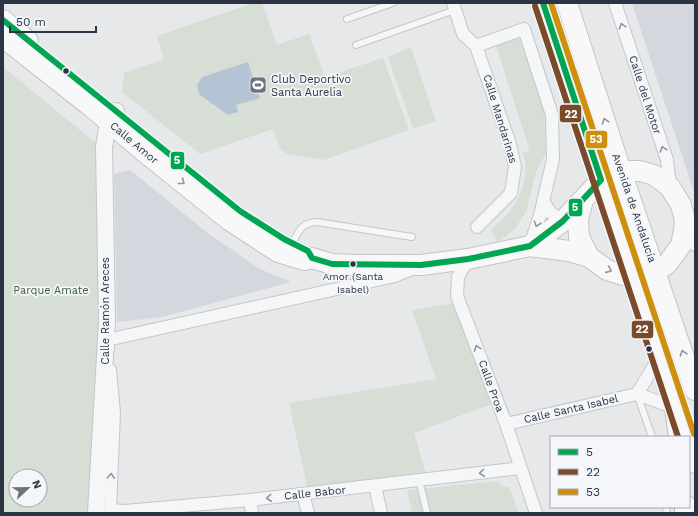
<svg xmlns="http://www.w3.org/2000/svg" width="698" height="516" viewBox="0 0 698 516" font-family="'Work Sans',sans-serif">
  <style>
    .built { fill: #d4d7dd }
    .green { fill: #d6ded6; fill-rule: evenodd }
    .water { fill: #b4c4d5 }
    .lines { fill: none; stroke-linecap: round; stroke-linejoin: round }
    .service-casing { stroke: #c4c6c8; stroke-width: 8 }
    .minor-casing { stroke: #c4c6c8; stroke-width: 14 }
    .tertiary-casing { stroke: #c4c6c8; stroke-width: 18 }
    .primary-casing { stroke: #c2c5c8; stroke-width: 22 }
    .motorway-casing { stroke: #b8bbbf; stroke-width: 24 }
    .service { stroke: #f5f6f7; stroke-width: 6 }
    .minor { stroke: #f5f6f7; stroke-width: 12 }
    .tertiary { stroke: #f5f6f7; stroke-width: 16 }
    .primary { stroke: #f8f8f8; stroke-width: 20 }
    .motorway { stroke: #f8f8f8; stroke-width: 22 }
    .bus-1-casing { stroke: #f4f6f9; stroke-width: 9 }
    .bus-2-casing { stroke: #f4f6f9; stroke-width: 9 }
    .bus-3-casing { stroke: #f4f6f9; stroke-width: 9 }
    .bus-1 { stroke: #00a651; stroke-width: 6 }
    .bus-2 { stroke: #7a4b2a; stroke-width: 6 }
    .bus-3 { stroke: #ce8f0e; stroke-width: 6 }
    .oneway { stroke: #90959e }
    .oneway2 { stroke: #92969e }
    .bus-dot { fill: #2b3445; stroke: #f4f6f9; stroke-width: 1.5 }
    .labels { text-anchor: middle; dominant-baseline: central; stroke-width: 3.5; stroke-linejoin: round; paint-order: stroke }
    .bus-label { font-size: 10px; fill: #2b3445; stroke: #f4f6f9 }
    .poi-label { font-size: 11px; fill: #2b3445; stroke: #f4f6f9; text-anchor: start }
    .street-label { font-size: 11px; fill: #2b3445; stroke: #f4f6f9 }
    .park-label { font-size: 11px; fill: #3f6138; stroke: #f4f6f9 }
    .line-badge { stroke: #f4f6f9; stroke-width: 1.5 }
    .badge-label { font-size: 11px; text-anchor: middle; font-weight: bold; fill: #fff }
  </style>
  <rect width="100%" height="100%" fill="#e6e8ea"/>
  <!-- built -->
  <path class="built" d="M 632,3 L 695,3 L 695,195 Z
    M 130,170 L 209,234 L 260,269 L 291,282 L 162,317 L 117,322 L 114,174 Z"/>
  <!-- green -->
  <path class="green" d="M 253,3 L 262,3 L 277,45 L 309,34 L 325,77 L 383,58 L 409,130 L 324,160 L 287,154 L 280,148 L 273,129 L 200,154 L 122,92 L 124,73 L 164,59 L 157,36 Z
    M 519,38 L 544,108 L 546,153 L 536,172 L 526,212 L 514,230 L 498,242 L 491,231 C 496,223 504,218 510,211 C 522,196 531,170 522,152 L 530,151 L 496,46 Z
    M 411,47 L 436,121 L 413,129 L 388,57 Z
    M 3,67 L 97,144 L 99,323 L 89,513 L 3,513 ZM 16,476 L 40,476 L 40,500 L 16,500 Z
    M 460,302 L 497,402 L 414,433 L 427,477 L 308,491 L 289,403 L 436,379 L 412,310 Z
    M 498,481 L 504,487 L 509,487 L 519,513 L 412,513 L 407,490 Z"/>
  <!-- water -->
  <path class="water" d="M 248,62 L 260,98 L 236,105 L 238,112 L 228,115 L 199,94 L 197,85 L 202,77 Z"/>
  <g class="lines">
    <!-- service casing -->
    <g class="service-casing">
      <path id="service" d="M 347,19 L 393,3
        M 356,45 L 455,10
        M 292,243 C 300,230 301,223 317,222 L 412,237
        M 637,394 L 652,437
        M 419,480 L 427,513
        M 666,513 L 667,507"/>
    </g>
    <!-- minor casing -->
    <g class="minor-casing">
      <path id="minor" d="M 453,3 L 463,34 L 476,46 L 510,144 L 515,167 L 511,193 L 477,227
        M 615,3 L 667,160 L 670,187
        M 476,46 L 524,29 L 552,115 L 553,159 L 540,215 L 530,245
        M 543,201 L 551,213 L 563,221
        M 684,231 L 695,245
        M 468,259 L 458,277 L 457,296 L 506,424 L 536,513
        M 108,348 L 107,340 L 395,276 L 412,269
        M 110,370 L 114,413 L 110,510 L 114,513
        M 637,394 L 659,358
        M 506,424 L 637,394 L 676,408
        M 375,486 L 381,513
        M 303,494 L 308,513
        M 250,500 L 252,513
        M 110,510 L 125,511 L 250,500 L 521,468"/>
    </g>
    <!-- tertiary casing -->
    <g class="tertiary-casing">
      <path id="tertiary" d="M 96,513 L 107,321 L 104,147 L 108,122 L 116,111"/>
    </g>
    <!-- primary casing -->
    <g class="primary-casing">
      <path id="primary" d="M 543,3 L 681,424
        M 567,3 L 621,171 L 695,390
        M 3,20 L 28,41
        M 3,37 L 89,105 L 143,151 L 229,220 L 278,252 L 304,260 L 312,258 L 332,264 L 356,265 L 421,265 L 468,259 L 530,246 L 569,251 L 589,257
        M 530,246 L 563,221 L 601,180 L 621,171 L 640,171 L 654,175 L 670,187 L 681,205 L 685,220 L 684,231 L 681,245 L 668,263 L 656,272 L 633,278 L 607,270 L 589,257 L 579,237 L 578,219 L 583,200
        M 689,446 L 695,463"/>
    </g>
    <!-- motorway casing -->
    <g class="motorway-casing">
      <path id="motorway" d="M 676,408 L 680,437
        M 686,513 L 686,507"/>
    </g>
    <!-- service -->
    <use href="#service" class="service"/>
    <!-- minor -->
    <use href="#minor" class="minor"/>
    <!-- tertiary -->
    <use href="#tertiary" class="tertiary"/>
    <!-- primary -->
    <use href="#primary" class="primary"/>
    <!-- motorway -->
    <use href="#motorway" class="motorway"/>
    <!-- bus-1 casing -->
    <g class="bus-1-casing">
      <path id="bus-1" d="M 3,20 L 240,211 L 284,239 L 308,251 L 312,258 L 332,264 L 421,265 L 468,259 L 530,246 L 563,221 L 601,180 L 543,3"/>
    </g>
    <!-- bus-2 casing -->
    <g class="bus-2-casing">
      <path id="bus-2" d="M 535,6 L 678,437"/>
    </g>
    <!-- bus-3 casing -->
    <g class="bus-3-casing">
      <path id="bus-3" d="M 551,3 L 694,434"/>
    </g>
    <!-- bus-1 -->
    <use href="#bus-1" class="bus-1"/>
    <!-- bus-2 -->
    <use href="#bus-2" class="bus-2"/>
    <!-- bus-3 -->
    <use href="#bus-3" class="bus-3"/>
  </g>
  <!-- one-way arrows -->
  <defs><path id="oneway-chevron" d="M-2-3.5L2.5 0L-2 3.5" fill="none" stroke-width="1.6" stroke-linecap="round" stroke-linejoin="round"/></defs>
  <g class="oneway">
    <use href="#oneway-chevron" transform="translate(622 26) rotate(-108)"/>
    <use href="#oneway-chevron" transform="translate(663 149) rotate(-108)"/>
    <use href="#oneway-chevron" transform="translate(537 224) rotate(109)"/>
    <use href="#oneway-chevron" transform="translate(477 348) rotate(-111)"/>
    <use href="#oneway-chevron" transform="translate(482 473) rotate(173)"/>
    <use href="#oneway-chevron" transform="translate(111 476) rotate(-87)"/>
    <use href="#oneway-chevron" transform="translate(269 498) rotate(174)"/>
  </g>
  <g class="oneway2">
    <use href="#oneway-chevron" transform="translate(605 121) rotate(-108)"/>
    <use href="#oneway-chevron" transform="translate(182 182) rotate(38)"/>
    <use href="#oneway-chevron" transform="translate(609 270) rotate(24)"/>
    <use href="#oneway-chevron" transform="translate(683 353) rotate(-108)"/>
  </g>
  <!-- icons -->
  <defs>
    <g id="stadium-square" transform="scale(0.9)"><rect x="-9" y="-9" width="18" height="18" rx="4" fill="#6c737f" stroke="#f4f6f9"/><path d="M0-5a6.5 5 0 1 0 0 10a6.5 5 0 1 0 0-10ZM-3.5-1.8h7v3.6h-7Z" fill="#fff"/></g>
  </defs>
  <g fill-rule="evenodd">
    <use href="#stadium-square" x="258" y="85"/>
  </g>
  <!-- markers -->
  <g class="bus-dot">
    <circle cx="66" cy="71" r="3.5"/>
    <circle cx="353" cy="264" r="3.5"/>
    <circle cx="649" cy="349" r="3.5"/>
  </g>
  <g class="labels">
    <!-- bus labels -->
    <g class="bus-label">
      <text x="353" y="276">Amor (Santa<tspan x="353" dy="13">Isabel)</tspan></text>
    </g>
    <!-- poi labels -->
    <g class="poi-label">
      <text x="271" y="79">Club Deportivo<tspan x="271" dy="13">Santa Aurelia</tspan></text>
    </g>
    <!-- street labels -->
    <g class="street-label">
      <text transform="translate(645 95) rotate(72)">Calle del Motor</text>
      <text transform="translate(500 119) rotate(73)">Calle Mandarinas</text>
      <text transform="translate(134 143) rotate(40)">Calle Amor</text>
      <text transform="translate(634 208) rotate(71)">Avenida de Andalucía</text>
      <text transform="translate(105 311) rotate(-90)">Calle Ramón Areces</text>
      <text transform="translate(491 386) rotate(70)">Calle Proa</text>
      <text transform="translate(571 409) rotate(-13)">Calle Santa Isabel</text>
      <text transform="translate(315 493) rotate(-6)">Calle Babor</text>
    </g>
    <!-- park labels -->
    <g class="park-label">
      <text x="51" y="290">Parque Amate</text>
    </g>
  </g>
  <g class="line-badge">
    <rect x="559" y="104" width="23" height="19" rx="4" fill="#7a4b2a"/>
    <rect x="585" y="130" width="23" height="19" rx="4" fill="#ce8f0e"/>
    <rect x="170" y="151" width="15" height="19" rx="4" fill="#00a651"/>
    <rect x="568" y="198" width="15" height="19" rx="4" fill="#00a651"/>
    <rect x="631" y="320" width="23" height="19" rx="4" fill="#7a4b2a"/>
  </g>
  <g class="badge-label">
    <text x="571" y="118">22</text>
    <text x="596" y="143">53</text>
    <text x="177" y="164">5</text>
    <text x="575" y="211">5</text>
    <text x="642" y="333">22</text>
  </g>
  <!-- border -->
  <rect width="698" height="516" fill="none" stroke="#2b3445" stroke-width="8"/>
  <!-- legend -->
  <rect x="550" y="436" width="140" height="72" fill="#f4f6f9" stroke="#a4a8b1"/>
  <rect x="558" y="449" width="20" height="6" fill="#00a651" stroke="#a4a8b1"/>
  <text x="586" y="456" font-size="12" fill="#2b3445">5</text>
  <rect x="558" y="469" width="20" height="6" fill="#7a4b2a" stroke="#a4a8b1"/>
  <text x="586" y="476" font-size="12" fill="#2b3445">22</text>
  <rect x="558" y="489" width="20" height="6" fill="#ce8f0e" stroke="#a4a8b1"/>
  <text x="586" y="496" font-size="12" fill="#2b3445">53</text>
  <!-- north arrow -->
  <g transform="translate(28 488) rotate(68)"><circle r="19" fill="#f4f6f9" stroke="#a4a8b1"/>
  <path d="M0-3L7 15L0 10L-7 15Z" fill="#6c737f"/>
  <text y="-6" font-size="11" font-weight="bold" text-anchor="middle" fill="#2b3445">N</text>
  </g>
  <!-- scale -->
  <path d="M10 26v6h86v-6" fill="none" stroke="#2b3445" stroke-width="2"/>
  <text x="16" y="26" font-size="12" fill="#2b3445" stroke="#f4f6f9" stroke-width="3" paint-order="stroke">50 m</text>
</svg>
